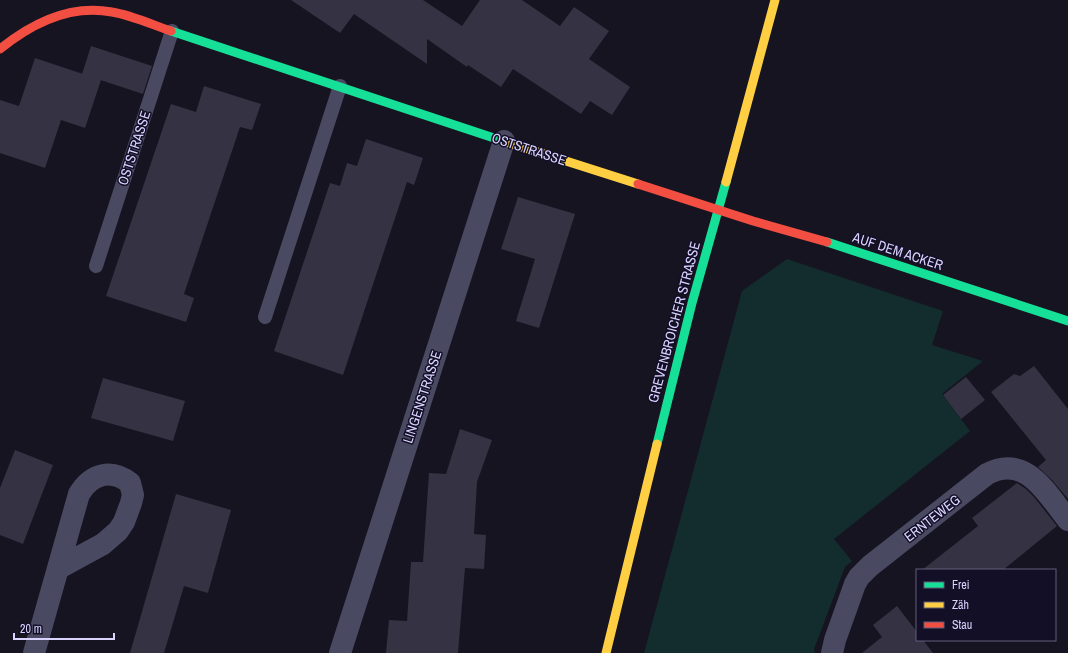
<svg xmlns="http://www.w3.org/2000/svg" width="1068" height="653" viewBox="0 0 1068 653" font-family="'Archivo Narrow',sans-serif">
  <style>
    .green { fill: #132c2d }
    .building { fill: #343243 }
    .lines { fill: none; stroke-linecap: round; stroke-linejoin: round }
    .lane { stroke: #4a4962; stroke-width: 14 }
    .street { stroke: #4a4962; stroke-width: 22 }
    .fast { stroke: #16e098; stroke-width: 9 }
    .slow { stroke: #ffcf43; stroke-width: 9 }
    .jam { stroke: #f24e42; stroke-width: 9 }
    .labels { text-anchor: middle; dominant-baseline: central; stroke-width: 3; stroke-linejoin: round; paint-order: stroke }
    .street-label { font-size: 14px; fill: #d9d4ff; stroke: #130f26 }
  </style>
  <rect width="100%" height="100%" fill="#161421"/>
  <!-- green -->
  <path class="green" d="M 787,259 L 943,311 L 932,345 L 983,361 L 942,394 L 970,431 L 834,539 L 852,561 L 845,567 L 814,649 L 815,653 L 644,653 L 742,291 Z"/>
  <!-- building -->
  <path class="building" d="M 291,0 L 423,0 L 462,26 L 480,0 L 522,0 L 560,26 L 574,7 L 609,31 L 589,59 L 630,87 L 612,115 L 590,101 L 581,114 L 513,69 L 501,87 L 468,65 L 467,67 L 427,39 L 427,64 L 354,14 L 340,33 Z
    M 91,46 L 152,66 L 143,94 L 82,74 Z
    M 35,58 L 101,80 L 85,128 L 61,120 L 45,168 L 0,153 L 0,100 L 19,106 Z
    M 204,86 L 261,104 L 252,130 L 240,127 L 184,294 L 194,298 L 186,322 L 106,296 L 171,104 L 196,112 Z
    M 366,139 L 423,158 L 414,185 L 407,182 L 343,375 L 274,351 L 330,183 L 340,186 L 347,163 L 357,166 Z
    M 518,197 L 575,214 L 539,328 L 516,321 L 535,259 L 501,249 Z
    M 1034,366 L 1068,409 L 1068,499 L 1052,480 L 1038,467 L 1046,460 L 991,392 L 1014,374 L 1020,376 Z
    M 966,377 L 985,400 L 961,419 L 943,395 Z
    M 103,378 L 185,401 L 173,441 L 91,418 Z
    M 460,429 L 492,440 L 477,482 L 474,534 L 486,535 L 484,569 L 465,568 L 458,653 L 386,653 L 389,620 L 407,621 L 411,562 L 423,562 L 429,473 L 446,474 Z
    M 15,450 L 53,465 L 23,544 L 0,535 L 0,488 Z
    M 1017,483 L 1026,489 L 1034,497 L 1057,526 L 1003,570 L 922,570 L 978,526 L 972,518 Z
    M 176,494 L 231,510 L 208,593 L 184,586 L 164,653 L 130,653 Z
    M 897,606 L 917,632 L 917,640 L 923,640 L 933,653 L 862,653 L 882,637 L 873,625 Z"/>
  <g class="lines">
    <!-- lane -->
    <path class="lane" d="M 96,266 L 172,31
      M 265,317 L 340,86"/>
    <!-- street -->
    <path class="street" d="M 34,653 L 79,494 C 91,474 111,468 130,483 L 133,495 L 131,503 L 124,522 L 118,531 L 103,544 L 59,568
      M 340,653 L 504,141
      M 832,653 L 835,640 L 855,584 L 859,577 L 870,566 L 987,474 C 1026,453 1047,494 1068,520"/>
    <!-- fast -->
    <path class="fast" d="M 171,31 L 503,141
      M 827,242 L 1068,321
      M 657,444 L 692,303 L 726,182"/>
    <!-- slow -->
    <path class="slow" d="M 503,141 L 638,184
      M 726,182 L 775,0
      M 606,653 L 657,444"/>
    <!-- jam -->
    <path class="jam" d="M 0,49 C 32,23 70,4 112,12 C 131,15 153,25 171,31
      M 638,184 L 753,221 L 827,242"/>
  </g>
  <g class="labels">
    <!-- street labels -->
    <g class="street-label">
      <text transform="translate(134 148) rotate(-72)">OSTSTRASSE</text>
      <text transform="translate(529 149) rotate(18)">OSTSTRASSE</text>
      <text transform="translate(898 251) rotate(18)">AUF DEM ACKER</text>
      <text transform="translate(674 322) rotate(-75)">GREVENBROICHER STRASSE</text>
      <text transform="translate(422 397) rotate(-72)">LINGENSTRASSE</text>
      <text transform="translate(932 518) rotate(-38)">ERNTEWEG</text>
    </g>
  </g>
  <!-- legend -->
  <rect x="916" y="569" width="140" height="72" fill="#130f26" stroke="#625e7d"/>
  <rect x="924" y="582" width="20" height="6" fill="#16e098" stroke="#625e7d"/>
  <text x="952" y="589" font-size="12" fill="#d9d4ff">Frei</text>
  <rect x="924" y="602" width="20" height="6" fill="#ffcf43" stroke="#625e7d"/>
  <text x="952" y="609" font-size="12" fill="#d9d4ff">Zäh</text>
  <rect x="924" y="622" width="20" height="6" fill="#f24e42" stroke="#625e7d"/>
  <text x="952" y="629" font-size="12" fill="#d9d4ff">Stau</text>
  <!-- scale -->
  <path d="M14 633v6h100v-6" fill="none" stroke="#d9d4ff" stroke-width="2"/>
  <text x="20" y="633" font-size="12" fill="#d9d4ff" stroke="#130f26" stroke-width="3" paint-order="stroke">20 m</text>
</svg>
